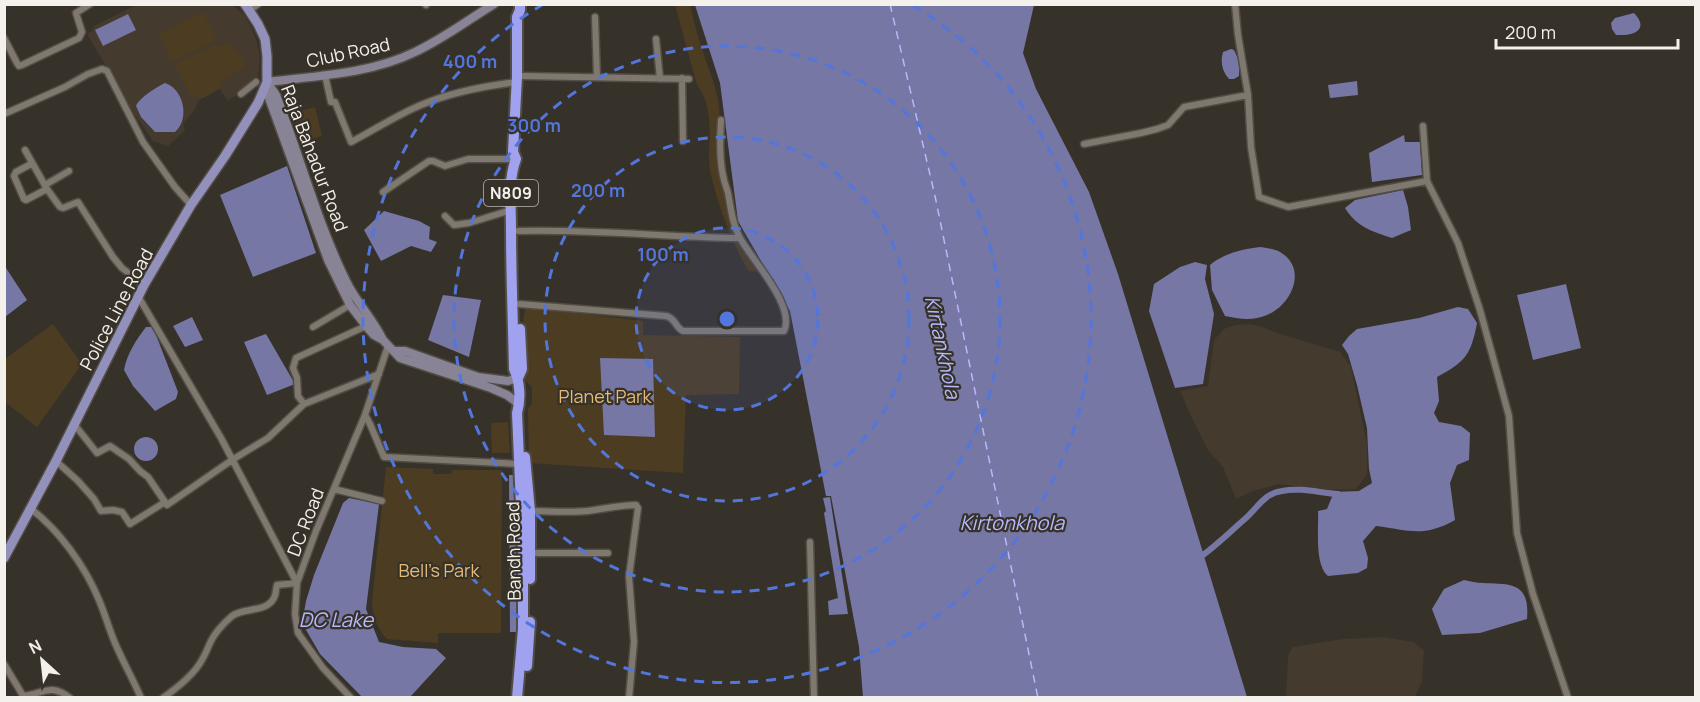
<svg xmlns="http://www.w3.org/2000/svg" width="1700" height="702" viewBox="0 0 1700 702" font-family="Manrope,sans-serif">
  <style>
    .built { fill: #443a2d }
    .green { fill: #4c3c22 }
    .water { fill: #7677a4 }
    .lines { fill: none; stroke-linecap: round; stroke-linejoin: round }
    .canal { stroke: #7677a4; stroke-width: 6 }
    .ferry { stroke: #b7b9fe; stroke-width: 1.5; stroke-dasharray: 8 6; stroke-linecap: butt }
    .street-casing { stroke: #524d46; stroke-width: 9 }
    .secondary-casing { stroke: #524d46; stroke-width: 11 }
    .primary-casing { stroke: #524d46; stroke-width: 12 }
    .highway-casing { stroke: #524d46; stroke-width: 14 }
    .street { stroke: #7f786f; stroke-width: 6 }
    .secondary { stroke: #898495; stroke-width: 8 }
    .primary { stroke: #9391bc; stroke-width: 9 }
    .highway { stroke: #a0a1ef; stroke-width: 10 }
    .ring { fill: none; stroke: #5376dd; stroke-width: 3; stroke-dasharray: 10 8 }
    .labels { text-anchor: middle; dominant-baseline: central; stroke-width: 4.5; stroke-linejoin: round; paint-order: stroke }
    .shield { fill: #373229; stroke: #bbb7b1; stroke-width: 1.5 }
    .shield-label { font-size: 16px; font-weight: bold; fill: #f4f0eb }
    .street-label { font-size: 18px; fill: #f4f0eb; stroke: #373229 }
    .park-label { font-size: 18px; fill: #e5b977; stroke: #373229 }
    .water-label { font-size: 20px; font-style: italic; fill: #b7b9fe; stroke: #373229 }
    .centre { fill: #5376dd; stroke: #373229; stroke-width: 3 }
    .ring-label { font-size: 18px; text-anchor: middle; font-weight: bold; fill: #5376dd; stroke: #373229; stroke-width: 4.5; stroke-linejoin: round; paint-order: stroke }
  </style>
  <rect width="100%" height="100%" fill="#373229"/>
  <!-- built -->
  <path class="built" d="M 136,5 L 233,5 L 245,16 L 252,29 L 257,42 L 260,58 L 258,78 L 256,81 L 228,101 L 220,89 L 198,101 L 195,109 L 183,124 L 185,130 L 168,146 L 153,141 L 135,115 L 87,34 L 92,31 L 94,26 Z
    M 1248,324 L 1260,326 L 1277,333 L 1340,352 L 1351,367 L 1367,444 L 1367,474 L 1356,489 L 1320,490 L 1279,484 L 1253,491 L 1236,499 L 1223,467 L 1208,450 L 1190,414 L 1180,391 L 1208,386 L 1214,340 L 1224,329 L 1235,325 Z
    M 1383,637 L 1413,642 L 1424,650 L 1422,681 L 1415,697 L 1286,697 L 1288,656 L 1292,647 L 1344,639 Z"/>
  <!-- green -->
  <path class="green" d="M 675,5 L 690,5 C 693,18 697,33 701,46 C 709,72 725,103 718,130 L 731,218 L 761,272 L 749,271 C 732,245 717,202 710,171 C 709,165 709,159 709,152 C 710,129 712,105 697,85 Z
    M 203,12 L 217,40 L 172,62 L 158,34 Z
    M 229,44 C 238,50 242,57 246,66 L 229,76 L 232,79 L 229,81 L 227,78 L 223,81 L 223,82 L 219,85 L 220,88 L 201,99 L 198,94 L 192,97 L 178,69 L 176,69 L 173,64 L 210,47 Z
    M 315,107 L 322,136 L 300,142 L 293,113 Z
    M 525,307 L 643,321 L 643,335 L 740,337 L 739,394 L 686,395 L 683,473 L 529,463 L 528,409 L 532,403 L 532,387 L 525,380 L 523,325 Z
    M 53,324 L 82,364 L 37,427 L 5,402 L 5,359 Z
    M 508,422 L 510,453 L 492,453 L 491,423 Z
    M 386,467 L 433,469 L 433,474 L 451,474 L 452,470 L 502,470 L 501,633 L 438,633 L 438,643 L 387,639 C 378,630 372,615 372,602 Z"/>
  <!-- water -->
  <path class="water" d="M 695,5 L 1034,5 L 1023,53 L 1036,89 L 1089,192 L 1118,274 L 1247,697 L 863,697 L 859,647 L 831,496 L 826,496 L 790,311 L 738,221 L 720,83 Z
    M 1634,13 C 1651,31 1631,36 1616,35 L 1612,29 L 1611,23 L 1615,18 Z
    M 128,14 L 136,30 L 103,46 L 95,30 Z
    M 1231,49 L 1234,50 L 1239,61 L 1239,76 L 1234,79 L 1229,79 C 1222,71 1220,62 1223,52 Z
    M 1357,81 L 1358,95 L 1330,98 L 1328,85 Z
    M 165,83 C 184,89 190,119 175,132 L 155,132 L 141,117 L 136,106 C 140,97 157,87 165,83 Z
    M 1404,135 L 1405,142 L 1420,142 L 1422,175 L 1372,182 L 1369,153 Z
    M 287,166 L 316,253 L 253,277 L 220,195 Z
    M 1403,190 L 1408,207 L 1411,230 L 1392,238 C 1371,231 1357,227 1345,208 L 1355,200 Z
    M 384,211 L 419,221 L 430,227 L 429,239 L 437,242 L 431,252 L 411,246 L 381,261 L 364,230 Z
    M 1261,247 C 1267,248 1275,249 1280,252 C 1308,268 1292,305 1267,315 C 1253,321 1239,319 1225,316 L 1212,290 L 1210,265 C 1224,253 1243,249 1261,247 Z
    M 1195,262 L 1207,265 L 1205,279 L 1214,314 L 1203,384 L 1175,388 L 1149,311 L 1154,284 L 1180,267 Z
    M 4,265 L 27,300 L 5,317 L 4,317 Z
    M 1566,284 L 1581,348 L 1533,360 L 1517,295 Z
    M 443,295 L 481,300 L 469,357 L 428,340 Z
    M 1458,307 L 1468,309 L 1477,323 C 1471,355 1465,362 1437,377 L 1439,401 L 1434,413 L 1439,422 L 1461,426 L 1470,433 L 1469,460 L 1457,465 L 1450,483 L 1455,520 C 1423,538 1409,530 1376,526 L 1363,541 L 1368,558 L 1367,568 L 1358,573 L 1328,576 C 1314,564 1319,529 1318,511 L 1327,509 L 1334,492 L 1359,491 L 1372,483 L 1369,469 L 1367,428 L 1357,385 L 1348,354 L 1342,345 L 1349,336 L 1357,329 L 1419,318 Z
    M 192,317 L 203,340 L 185,347 L 173,326 Z
    M 146,327 L 153,327 L 178,392 L 176,399 L 155,411 L 133,386 L 124,370 C 127,354 136,340 146,327 Z
    M 266,334 L 295,384 L 267,395 L 244,342 Z
    M 600,358 L 653,359 L 655,437 L 604,435 Z
    M134 449a12 12 0 1 1 24 0a12 12 0 1 1-24 0Z
    M 509,475 L 516,475 L 519,632 L 510,632 Z
    M 830,497 L 848,614 L 829,615 L 828,601 L 838,598 L 824,513 L 826,511 L 823,498 Z
    M 349,498 L 379,504 L 366,609 L 379,642 L 403,647 L 436,649 L 446,658 L 410,697 L 362,697 L 320,654 L 302,623 L 306,601 L 314,575 L 343,503 Z
    M 1464,580 C 1470,581 1477,583 1483,583 C 1512,584 1530,583 1527,619 L 1480,633 L 1442,635 L 1432,609 L 1444,589 Z"/>
  <g class="lines">
    <!-- canal -->
    <path class="canal" d="M 1203,555 C 1218,544 1232,530 1246,518 C 1258,507 1265,493 1282,491 C 1301,487 1320,493 1338,494"/>
    <!-- ferry -->
    <path class="ferry" d="M 890,4 L 935,196 L 1038,698"/>
    <!-- street casing -->
    <g class="street-casing">
      <path id="street" d="M 426,4 L 426,5
        M 1235,4 L 1238,35 L 1248,95 L 1251,147 L 1259,197 L 1288,207 L 1427,181
        M 250,10 L 258,4
        M 595,17 L 597,77
        M 4,38 L 17,63 L 19,66 L 22,65 L 79,38 L 82,32 L 76,13 L 90,4
        M 656,39 L 660,79
        M 325,75 L 331,102 L 335,102 L 351,142 C 374,130 397,115 421,105 C 452,92 484,86 517,82
        M 523,76 L 689,79
        M 682,78 L 683,141
        M 241,94 L 256,82
        M 4,114 L 65,87 L 88,74 L 102,69 L 107,71 L 143,142 L 175,187 L 191,205
        M 1423,126 L 1427,181 L 1458,243 L 1480,310 L 1509,416 L 1517,533 L 1533,594 L 1568,698
        M 1084,144 L 1141,133 L 1157,129 L 1168,125 L 1184,107 L 1248,95
        M 25,150 L 47,189 L 60,207 L 63,208 L 78,202 L 113,257 L 122,268 L 144,285
        M 31,164 L 16,172 L 14,176 L 24,199 L 26,200 L 47,189
        M 45,185 L 69,171
        M 383,192 L 429,161 L 433,161 L 445,166 L 468,159 L 516,159
        M 445,216 L 454,225 L 469,223 L 511,210
        M 518,231 C 592,229 666,237 740,238
        M 138,296 L 221,438 L 297,583 L 277,585 C 276,589 276,594 274,598 C 266,613 244,607 232,616 C 224,623 216,631 211,641 C 208,647 206,653 203,658 C 195,674 178,687 163,698
        M 519,304 L 666,316 C 676,318 675,328 683,331 L 784,331 C 796,306 752,260 740,238 C 732,224 731,208 728,193 C 727,189 725,184 724,180 C 719,160 720,139 721,120
        M 366,326 L 296,358 L 293,368 L 297,378 L 298,396 L 304,404 L 379,374
        M 313,327 L 350,305
        M 365,415 L 370,424 L 384,457 L 519,464
        M 74,424 L 97,453 L 110,446 L 129,459 L 140,471 L 148,477 L 167,505 L 232,460 L 268,438 L 304,404
        M 56,461 L 78,481 L 94,499 L 101,511 L 113,510 L 122,512 L 130,524 L 165,502
        M 334,489 L 382,501
        M 30,508 C 59,530 85,566 99,600 C 105,614 109,629 115,643 C 123,662 133,679 141,698
        M 530,511 C 549,511 569,513 588,511 C 604,509 619,505 636,505 L 638,508 L 629,577 L 634,642 L 629,698
        M 810,542 L 814,698
        M 530,553 L 608,553
        M 4,664 L 22,694 L 24,696 C 44,693 51,683 70,698
        M 351,698 L 323,668 L 298,633 L 295,614 L 297,583 L 316,531 L 365,415 L 388,346"/>
    </g>
    <!-- secondary casing -->
    <g class="secondary-casing">
      <path id="secondary" d="M 267,82 L 269,98 L 328,260 L 350,305 L 366,326 L 374,335 L 383,340 L 400,358 L 491,388 L 507,395 L 519,404
        M 267,82 C 316,76 370,74 415,52 C 443,39 468,20 494,4
        M 269,85 L 276,95 C 300,156 317,222 346,281 C 356,302 373,319 383,340
        M 394,351 L 405,351 L 478,377 L 508,381 L 518,378"/>
    </g>
    <!-- primary casing -->
    <g class="primary-casing">
      <path id="primary" d="M 4,558 L 56,461 L 144,285 L 191,205 L 225,156 L 258,103 L 267,82 L 267,56 L 265,39 L 258,24 L 245,4"/>
    </g>
    <!-- highway casing -->
    <g class="highway-casing">
      <path id="highway" d="M 518,378 L 522,369 L 520,329
        M 525,457 L 530,511 L 530,579
        M 527,666 L 530,622
        M 517,698 L 523,629 L 523,552 L 517,413 C 521,399 520,382 514,369 C 513,322 511,275 511,228 C 511,206 508,180 516,159 L 513,152 L 517,76 L 517,17 L 520,10 L 520,4"/>
    </g>
    <!-- street -->
    <use href="#street" class="street"/>
    <!-- secondary -->
    <use href="#secondary" class="secondary"/>
    <!-- primary -->
    <use href="#primary" class="primary"/>
    <!-- highway -->
    <use href="#highway" class="highway"/>
  </g>
  <!-- distance rings -->
  <circle cx="727" cy="319" r="91" fill="#5376dd" fill-opacity=".12"/>
  <g class="ring">
    <circle cx="727" cy="319" r="91"/>
    <circle cx="727" cy="319" r="182"/>
    <circle cx="727" cy="319" r="273"/>
    <path d="M912 5A364 364 0 1 1 542 5"/>
  </g>
  <g class="labels">
    <!-- shield labels -->
    <rect class="shield" x="484" y="180" width="54" height="26" rx="4.5"/>
    <g class="shield-label">
      <text x="511" y="193">N809</text>
    </g>
    <!-- street labels -->
    <g class="street-label">
      <text transform="translate(348 52) rotate(-12)">Club Road</text>
      <text transform="translate(315 158) rotate(69)">Raja Bahadur Road</text>
      <text transform="translate(116 309) rotate(-62)">Police Line Road</text>
      <text transform="translate(305 522) rotate(-69)">DC Road</text>
      <text transform="translate(513 551) rotate(-91)">Bandh Road</text>
    </g>
    <!-- park labels -->
    <g class="park-label">
      <text x="605" y="396">Planet Park</text>
      <text x="439" y="570">Bell's Park</text>
    </g>
    <!-- water labels -->
    <g class="water-label">
      <text transform="translate(943 347) rotate(78)">Kirtankhola</text>
      <text x="1012" y="522">Kirtonkhola</text>
      <text x="336" y="619">DC Lake</text>
    </g>
  </g>
  <circle cx="727" cy="319" r="9" class="centre"/>
  <g class="ring-label">
    <text x="470" y="68">400 m</text>
    <text x="534" y="132">300 m</text>
    <text x="598" y="197">200 m</text>
    <text x="663" y="261">100 m</text>
  </g>
  <!-- border -->
  <rect width="1700" height="702" fill="none" stroke="#f4f0eb" stroke-width="12"/>
  <!-- north arrow -->
  <g transform="translate(42 660) rotate(333)" stroke="#373229" stroke-width="4.5" paint-order="stroke">
  <path d="M0-4.5L10 22L0 15L-10 22Z" fill="#f4f0eb"/>
  <text y="-9" font-size="16" font-weight="bold" text-anchor="middle" fill="#f4f0eb">N</text>
  </g>
  <!-- scale -->
  <path d="M1496 39v9h182v-9" fill="none" stroke="#f4f0eb" stroke-width="3"/>
  <text x="1505" y="39" font-size="18" fill="#f4f0eb" stroke="#373229" stroke-width="4.5" paint-order="stroke">200 m</text>
</svg>
